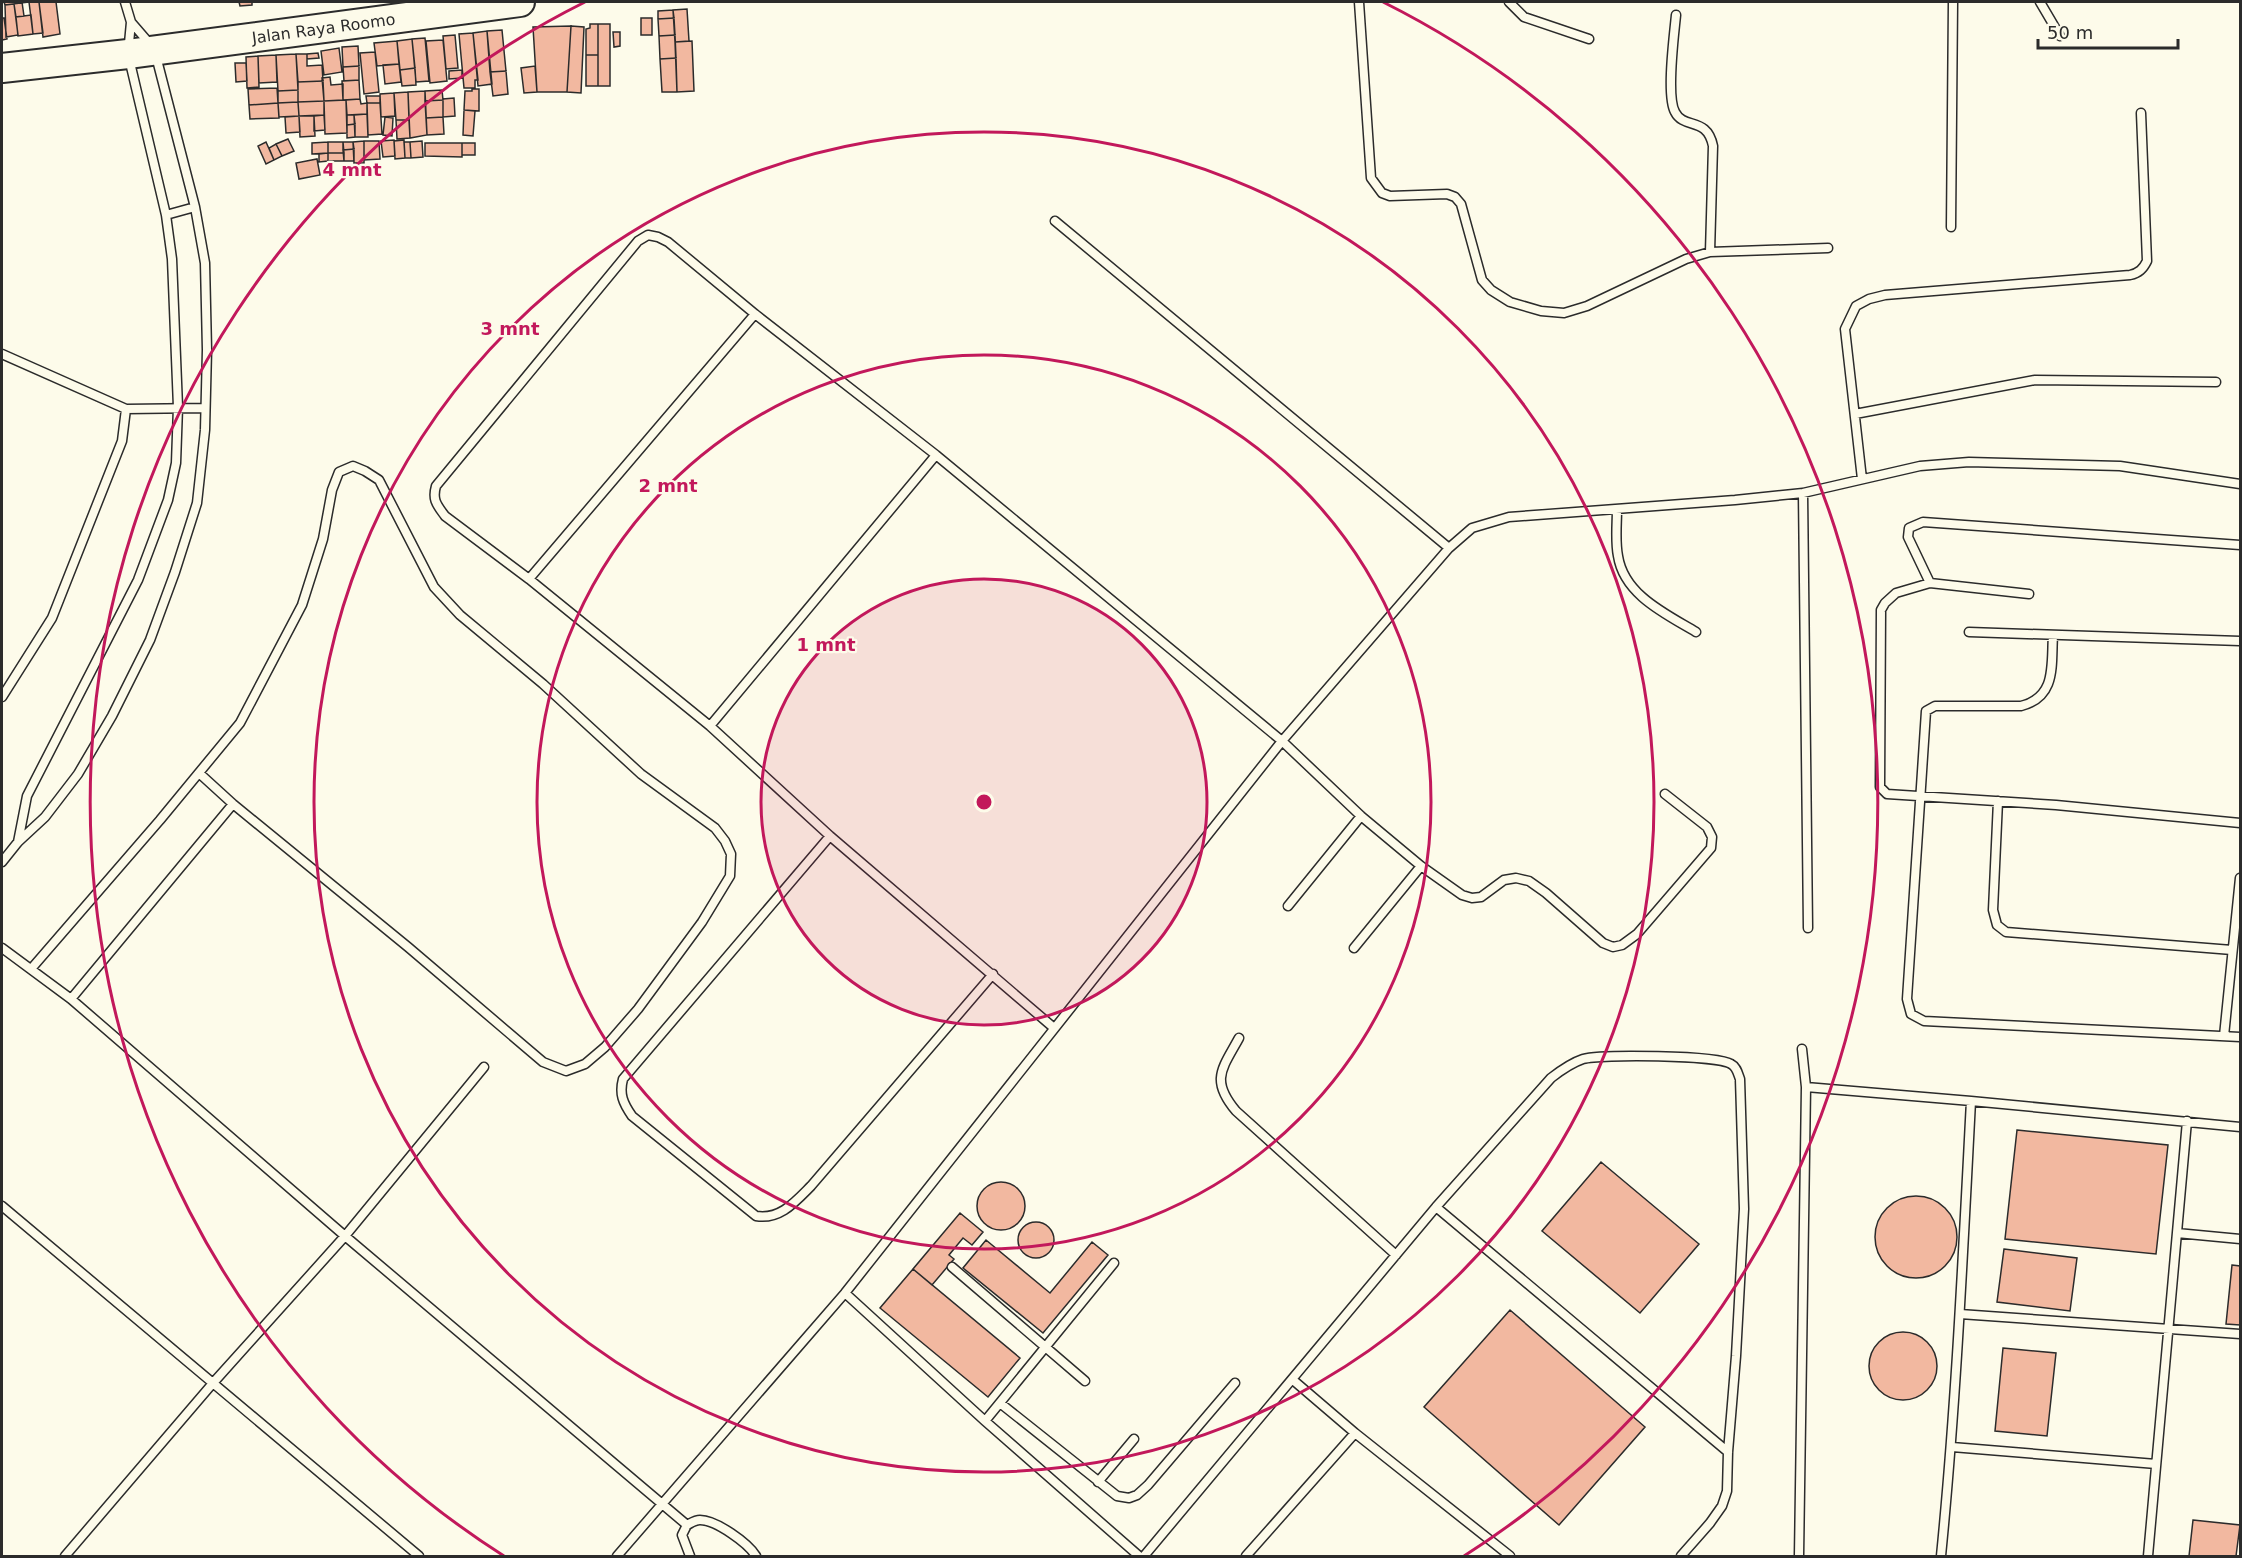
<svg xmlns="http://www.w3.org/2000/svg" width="2242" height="1558" viewBox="0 0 2242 1558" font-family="'DejaVu Sans',sans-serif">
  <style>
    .building { fill: #f2b8a0; stroke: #2b2b2b; stroke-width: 1.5 }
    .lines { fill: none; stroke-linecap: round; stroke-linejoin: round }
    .service-casing { stroke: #2b2b2b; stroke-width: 11 }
    .trunk-casing { stroke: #2b2b2b; stroke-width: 32 }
    .service { stroke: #fdfbea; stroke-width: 8 }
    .trunk { stroke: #fdfbea; stroke-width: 28 }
    .ring { fill: none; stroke: #c2185b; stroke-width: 3 }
    .labels { text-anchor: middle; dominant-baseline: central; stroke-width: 4.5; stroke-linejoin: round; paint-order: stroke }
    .street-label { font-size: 16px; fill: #2b2b2b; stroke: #fdfbea }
    .centre { fill: #c2185b; stroke: #fdfbea; stroke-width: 3 }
    .ring-label { font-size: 18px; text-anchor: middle; font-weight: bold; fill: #c2185b; stroke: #fdfbea; stroke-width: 4.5; stroke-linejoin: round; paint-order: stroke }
  </style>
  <rect width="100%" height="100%" fill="#fdfbea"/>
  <!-- building -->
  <path class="building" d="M 4,2 L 29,2 L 5,5 Z
    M 22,2 L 24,16 L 16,17 L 14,4 Z
    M 29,2 L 39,2 L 43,33 L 33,34 Z
    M 39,2 L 56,2 L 60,34 L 43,37 Z
    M 239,2 L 252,2 L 252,5 L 240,6 Z
    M 14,4 L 18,35 L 6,37 L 5,5 Z
    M 687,9 L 689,41 L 675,42 L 673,10 Z
    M 673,10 L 674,18 L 658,19 L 658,11 Z
    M 31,15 L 33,34 L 18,36 L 16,17 Z
    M 2,18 L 4,18 L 7,39 L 2,40 Z
    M 641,18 L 652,18 L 652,35 L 641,35 Z
    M 674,18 L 675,35 L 659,36 L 658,19 Z
    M 590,24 L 598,24 L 598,55 L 586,55 L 586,29 L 590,28 Z
    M 598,24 L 610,24 L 610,86 L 598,86 Z
    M 571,26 L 584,27 L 581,93 L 567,92 Z
    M 571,26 L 567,92 L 537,92 L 533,27 Z
    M 502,30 L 506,71 L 490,72 L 487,31 Z
    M 487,31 L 492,84 L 478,86 L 473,33 Z
    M 613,32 L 620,32 L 620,46 L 614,47 Z
    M 473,33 L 478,80 L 475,80 L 475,88 L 464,88 L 459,34 Z
    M 455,35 L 458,68 L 446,69 L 443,36 Z
    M 675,35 L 676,58 L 660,59 L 659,36 Z
    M 425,38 L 429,81 L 416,82 L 412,39 Z
    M 412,39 L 415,68 L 400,70 L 397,41 Z
    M 443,40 L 447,81 L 430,83 L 426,41 Z
    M 397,41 L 399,64 L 377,66 L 374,43 Z
    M 692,41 L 694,91 L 677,92 L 675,42 Z
    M 358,46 L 359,66 L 343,67 L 342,47 Z
    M 339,48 L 342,72 L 324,75 L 321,51 Z
    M 375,52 L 379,92 L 364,94 L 360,53 Z
    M 318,53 L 319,58 L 307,59 L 307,54 Z
    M 296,54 L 307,54 L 307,66 L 322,65 L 323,81 L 298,82 Z
    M 296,54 L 298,90 L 278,91 L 276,55 Z
    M 276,55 L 277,82 L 259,83 L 258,56 Z
    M 586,55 L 598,55 L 598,86 L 586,86 Z
    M 258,56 L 259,87 L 247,88 L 246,57 Z
    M 676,58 L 677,92 L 662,92 L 660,59 Z
    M 235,63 L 246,63 L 247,81 L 236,82 Z
    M 399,64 L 401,82 L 385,84 L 383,65 Z
    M 359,66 L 359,80 L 344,81 L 343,67 Z
    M 535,66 L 537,92 L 524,93 L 521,68 Z
    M 415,68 L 416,85 L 402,86 L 400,70 Z
    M 462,70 L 462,78 L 449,79 L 449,71 Z
    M 506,71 L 508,94 L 493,96 L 490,72 Z
    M 330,77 L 331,85 L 343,84 L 343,100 L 324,101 L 322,78 Z
    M 359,80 L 360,99 L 343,100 L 342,81 Z
    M 323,81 L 324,101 L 298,102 L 298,82 Z
    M 277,88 L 278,103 L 249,105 L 248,89 Z
    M 472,89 L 479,89 L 479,111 L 464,110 L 465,91 L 472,91 Z
    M 298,90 L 298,102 L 278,103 L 278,91 Z
    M 442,90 L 443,100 L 425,101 L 425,91 Z
    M 425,91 L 427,135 L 410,138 L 408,92 Z
    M 408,92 L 409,120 L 396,120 L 394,93 Z
    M 394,93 L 395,116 L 381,117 L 380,94 Z
    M 366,96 L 380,96 L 380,103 L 367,103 Z
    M 454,98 L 455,116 L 443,117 L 443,99 Z
    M 360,99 L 361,104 L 367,103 L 367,114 L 347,115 L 346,100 Z
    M 346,100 L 347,133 L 325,134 L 324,101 Z
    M 443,100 L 443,117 L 426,118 L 425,101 Z
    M 324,101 L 324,115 L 299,116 L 298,102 Z
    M 298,102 L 299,116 L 279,117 L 278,103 Z
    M 278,103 L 279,118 L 250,119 L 249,105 Z
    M 367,103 L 380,103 L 382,134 L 368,135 Z
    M 464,110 L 475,111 L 473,136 L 463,135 Z
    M 367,114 L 368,137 L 355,137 L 354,115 Z
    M 324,115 L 325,130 L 314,131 L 314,116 Z
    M 347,115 L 354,115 L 355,124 L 347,125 Z
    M 299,116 L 314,116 L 315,136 L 300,137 Z
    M 299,116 L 300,132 L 286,133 L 285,117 Z
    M 385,117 L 393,118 L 392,136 L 383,135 Z
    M 443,117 L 444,134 L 427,135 L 426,118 Z
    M 396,120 L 409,120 L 410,138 L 397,139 Z
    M 355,124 L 355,137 L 347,138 L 347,125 Z
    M 288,139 L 294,151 L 282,156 L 276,144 Z
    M 394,140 L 395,156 L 383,157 L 381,141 Z
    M 404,140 L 405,158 L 395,159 L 394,141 Z
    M 364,141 L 364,163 L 354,163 L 353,142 Z
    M 364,141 L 379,141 L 380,159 L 364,160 Z
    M 422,141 L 423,157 L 411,158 L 410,142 Z
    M 266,142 L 274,160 L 266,164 L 258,146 Z
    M 328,142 L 328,153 L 312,154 L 312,143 Z
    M 328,142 L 343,142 L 344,153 L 328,153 Z
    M 343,142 L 353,142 L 354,149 L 343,150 Z
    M 404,142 L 410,142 L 411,158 L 405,158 Z
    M 425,143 L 462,143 L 462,157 L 425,156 Z
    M 462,143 L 475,143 L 475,155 L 462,155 Z
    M 276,144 L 282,156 L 274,160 L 269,148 Z
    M 354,149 L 354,161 L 344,161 L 343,150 Z
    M 328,153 L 328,161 L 319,162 L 319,154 Z
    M 328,153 L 344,153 L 344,161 L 328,161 Z
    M 317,159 L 320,175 L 299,179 L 296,163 Z
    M 2017,1130 L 2168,1145 L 2156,1254 L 2005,1239 Z
    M 1601,1162 L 1699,1244 L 1640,1313 L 1542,1231 Z
    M977 1206a24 24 0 1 1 48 0a24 24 0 1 1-48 0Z
    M1875 1237a41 41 0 1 1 82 0a41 41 0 1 1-82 0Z
    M 960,1213 L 983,1232 L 972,1245 L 963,1238 L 949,1255 L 954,1259 L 932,1285 L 913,1269 Z
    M1018 1240a18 18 0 1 1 36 0a18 18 0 1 1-36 0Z
    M 986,1240 L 1050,1293 L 1092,1242 L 1108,1255 L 1043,1333 L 963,1268 Z
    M 2004,1249 L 2077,1258 L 2070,1311 L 1997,1302 Z
    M 2232,1265 L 2240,1266 L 2240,1325 L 2226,1324 Z
    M 913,1269 L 1020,1358 L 988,1397 L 880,1308 Z
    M 1510,1310 L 1645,1427 L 1559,1525 L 1424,1407 Z
    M1869 1366a34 34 0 1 1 68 0a34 34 0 1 1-68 0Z
    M 2003,1348 L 2056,1353 L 2047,1436 L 1995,1431 Z
    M 2193,1520 L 2240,1525 L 2236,1556 L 2189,1556 Z"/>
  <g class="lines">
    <!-- service casing -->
    <g class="service-casing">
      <path id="service" d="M 1359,2 L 1371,178 L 1382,193 L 1390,196 L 1447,194 L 1455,197 L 1461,204 L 1482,280 L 1491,290 L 1510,302 L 1541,311 L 1564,313 L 1587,306 L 1686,259 L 1710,252 L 1828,248
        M 1509,2 L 1524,17 L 1589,39
        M 2040,2 L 2060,36
        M 1676,15 C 1674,36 1666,96 1675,112 C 1684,130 1707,116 1713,146 L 1710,252
        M 131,22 L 150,44
        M 166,215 L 195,207
        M 1055,221 L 1449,548
        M 1951,227 L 1953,2
        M 2,354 L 126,409 L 122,441 L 52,618 L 2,697
        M 126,409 L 205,408
        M 1855,414 L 2035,380 L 2216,382
        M 1862,479 L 1845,329 L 1856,306 L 1869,299 L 1885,295 L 2130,275 C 2139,273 2143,269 2147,261 L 2141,113
        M 1803,493 L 1808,928
        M 1617,509 C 1617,524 1615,541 1618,556 C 1624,595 1666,614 1696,632
        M 529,579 L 755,314
        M 1930,583 L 1908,537 L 1909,528 L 1923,522 L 2240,545
        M 2029,594 L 1930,583 L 1896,593 L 1885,603 L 1881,610 L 1880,787 L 1887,794 L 2056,805 L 2240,823
        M 1969,632 L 2240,641
        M 2053,635 C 2051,665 2057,697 2021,706 L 1935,706 L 1926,711 L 1907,999 L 1911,1014 L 1924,1021 L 2240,1037
        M 710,726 L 936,455
        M 1998,801 L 1993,910 L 1997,925 L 2006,932 L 2232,950
        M 830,836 L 623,1079 C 619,1094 623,1103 632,1116 L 756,1216 C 780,1220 795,1202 811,1186 L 993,974
        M 18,842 L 27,796 L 138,580 L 168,500 L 176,463 L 178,407 L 172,259 L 166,215 L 128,54 L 131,22 L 125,2
        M 2,862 L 18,842 L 45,817 L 78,774 L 112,716 L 150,640 L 175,572 L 197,503 L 205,430 L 207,350 L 205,263 L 195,207 L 156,56
        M 1288,906 L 1361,816
        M 2,948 L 71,999 L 345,1236 L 687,1525 C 691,1523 695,1520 700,1520 C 716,1520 748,1543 756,1556
        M 1354,948 L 1421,866
        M 31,969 L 160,820 L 240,723 L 302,605 L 323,539 L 332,490 L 339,472 L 353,466 L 365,471 L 379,480 L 434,587 L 460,615 L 543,684 L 641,774 L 715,828 L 725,841 L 731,854 L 730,876 L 702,922 L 638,1009 L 605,1047 L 585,1064 L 566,1071 L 543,1062 L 408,947 L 233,804 L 199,773
        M 71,999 L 233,804
        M 1054,1028 L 830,836 L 710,726 L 529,579 L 445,516 C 437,505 432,500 436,486 L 638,241 L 648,235 L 658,237 L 668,242 L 755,314 L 936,455 L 1282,741 L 1361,816 L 1421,866 L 1462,895 L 1472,898 L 1481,897 L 1504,880 L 1516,878 L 1529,881 L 1546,893 L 1603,943 L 1613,947 L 1622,945 L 1637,934 L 1711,848 L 1712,837 L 1707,827 L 1665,794
        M 2224,1036 L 2240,878
        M 1239,1038 C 1222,1069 1210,1080 1236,1111 L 1396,1255
        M 1806,1087 L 1971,1101 L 2240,1127
        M 2,1206 L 419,1556
        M 1436,1207 L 1728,1452
        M 2177,1233 L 2240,1239
        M 952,1267 L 1085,1381
        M 845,1293 L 985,1421 L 1139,1556
        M 1960,1314 L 2240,1334
        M 1293,1380 L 1355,1433 L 1510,1556
        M 1000,1403 L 1117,1496 L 1129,1498 L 1137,1495 L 1148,1485 L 1235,1383
        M 985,1421 L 1114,1263
        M 1952,1447 L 2156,1464
        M 1098,1482 L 1134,1439
        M 687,1525 L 682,1535 L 690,1556
        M 65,1556 L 213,1383 L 345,1236 L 484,1067
        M 617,1556 L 845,1293 L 1282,741 L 1449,548 L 1472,528 L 1509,517 L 1735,500 L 1803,493 L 1920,466 L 1969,462 L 2120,466 L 2240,484
        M 1144,1556 L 1436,1207 L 1551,1078 C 1560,1071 1571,1063 1583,1059 C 1600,1054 1717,1055 1731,1064 C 1737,1067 1738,1074 1740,1079 L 1744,1209 L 1736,1356 L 1728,1452 L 1727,1491 L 1722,1506 L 1710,1523 L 1681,1556
        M 1246,1556 L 1355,1433
        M 1799,1556 L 1806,1087 L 1802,1049
        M 1941,1556 C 1956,1405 1963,1253 1971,1101
        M 2148,1556 L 2187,1121"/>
    </g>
    <!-- trunk casing -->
    <g class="trunk-casing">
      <g id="trunk">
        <path id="s1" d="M 2,68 L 128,54 L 520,2"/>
      </g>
    </g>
    <!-- service -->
    <use href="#service" class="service"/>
    <!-- trunk -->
    <use href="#trunk" class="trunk"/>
  </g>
  <!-- distance rings -->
  <circle cx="984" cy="802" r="223" fill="#c2185b" fill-opacity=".12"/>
  <g class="ring">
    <circle cx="984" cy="802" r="223"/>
    <circle cx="984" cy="802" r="447"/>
    <circle cx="984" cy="802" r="670"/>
    <path d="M504 1556A894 894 0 0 1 585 2M1383 2A894 894 0 0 1 1464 1556"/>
  </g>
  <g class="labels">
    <!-- street labels -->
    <g class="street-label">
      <text stroke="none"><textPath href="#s1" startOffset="324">Jalan Raya Roomo</textPath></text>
    </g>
  </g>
  <circle cx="984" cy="802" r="9" class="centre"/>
  <g class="ring-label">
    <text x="352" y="176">4 mnt</text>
    <text x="510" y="335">3 mnt</text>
    <text x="668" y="492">2 mnt</text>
    <text x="826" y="651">1 mnt</text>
  </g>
  <!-- border -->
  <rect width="2242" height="1558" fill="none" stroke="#2b2b2b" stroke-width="6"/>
  <!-- scale -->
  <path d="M2038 39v9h140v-9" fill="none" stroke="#2b2b2b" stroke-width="3"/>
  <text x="2047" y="39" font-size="18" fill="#2b2b2b" stroke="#fdfbea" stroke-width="4.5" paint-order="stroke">50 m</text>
</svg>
